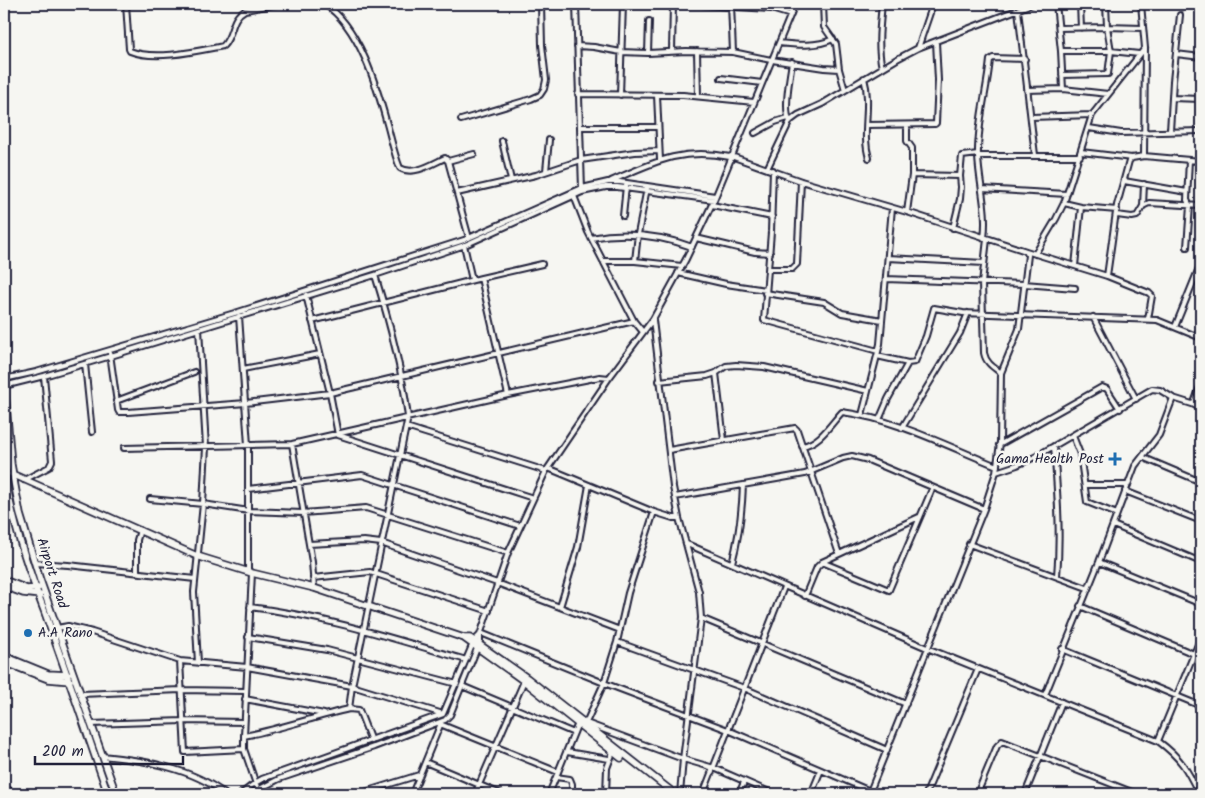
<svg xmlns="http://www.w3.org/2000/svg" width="1205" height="798" viewBox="0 0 1205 798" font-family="Kalam,sans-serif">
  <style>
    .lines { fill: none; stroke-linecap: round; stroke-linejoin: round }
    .street-casing { stroke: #22223b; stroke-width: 8 }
    .secondary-casing { stroke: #22223b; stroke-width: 9 }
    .street { stroke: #f6f6f2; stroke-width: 4 }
    .secondary { stroke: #f6f6f2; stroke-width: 5.5 }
    .poi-dot { fill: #1f6fb2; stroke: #f6f6f2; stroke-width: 2 }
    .labels { text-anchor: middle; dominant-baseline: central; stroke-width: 5; stroke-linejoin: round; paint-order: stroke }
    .poi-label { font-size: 14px; fill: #22223b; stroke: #f6f6f2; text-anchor: end }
    .street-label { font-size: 14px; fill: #22223b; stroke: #f6f6f2 }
  </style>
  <rect width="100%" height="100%" fill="#f6f6f2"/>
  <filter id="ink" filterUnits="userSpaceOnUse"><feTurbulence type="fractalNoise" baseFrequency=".02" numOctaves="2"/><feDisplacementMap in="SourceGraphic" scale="10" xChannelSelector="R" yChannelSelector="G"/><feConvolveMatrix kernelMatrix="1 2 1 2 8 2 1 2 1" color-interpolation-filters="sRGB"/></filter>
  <g filter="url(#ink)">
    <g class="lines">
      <!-- street casing -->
      <g class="street-casing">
        <path id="street" d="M 126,4 L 129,49 L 130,51 C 155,61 197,51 223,46 C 234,35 230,18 245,10 L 278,4
          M 324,4 C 359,25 377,87 387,124 C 391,138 394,154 400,168 C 414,176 432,164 445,158 L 448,161 L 474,154
          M 576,4 L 582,189
          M 598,4 L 701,5 L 771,9 L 791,15
          M 731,4 L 733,52
          M 823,4 L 824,27 L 836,44 L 839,69 L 845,90
          M 882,4 C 880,25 877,46 882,68
          M 1056,4 L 1061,51 L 1063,89
          M 1080,4 L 1081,28
          M 1141,4 L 1145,48 L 1144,156
          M 1018,10 L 1035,155
          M 1059,28 L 1107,27 L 1143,28
          M 779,43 C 796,45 817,47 833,39
          M 577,46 L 594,47 L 621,52 L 648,53 L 686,51 L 733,52 L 771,60
          M 918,48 L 933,4
          M 672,51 L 673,4
          M 697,51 L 698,96
          M 1061,51 L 1111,51 L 1139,54
          M 648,53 L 649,21
          M 1176,54 L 1201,57
          M 772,60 L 824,68 L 839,69
          M 1062,75 L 1108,74 L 1111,51 L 1107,27 L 1106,4
          M 721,78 L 762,83
          M 864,78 C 872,105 861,133 869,158
          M 1027,90 L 1063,89 L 1108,94
          M 578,94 L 683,95 L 754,102
          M 620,95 L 623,4
          M 657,95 L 660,160
          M 1172,98 L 1201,99
          M 1031,117 L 1092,115
          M 461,120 L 531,99 L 540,95 L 544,89 L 546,80 L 542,45 L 541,4
          M 790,121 C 783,112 790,75 792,62
          M 867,125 L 935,124 L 936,123 L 938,80 L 936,42
          M 580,127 L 658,127
          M 1089,128 L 1121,133 L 1201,131
          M 1170,131 L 1173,81 L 1180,15
          M 755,133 L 775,122 L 788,118
          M 502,141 L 511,180
          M 1081,152 L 1132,158 L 1144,156 L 1201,161
          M 731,156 L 801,181 L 907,212 L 1023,250 L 1026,251 L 1028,255 L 1019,329 L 1001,373 L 1000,443 L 996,472 L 984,509 L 869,794
          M 978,156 L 1080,156
          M 448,161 L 469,238
          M 767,169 L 790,121 L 798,115 L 822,104 L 897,59 L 918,48 L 1032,4
          M 773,170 L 771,232 L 764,320 L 878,351
          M 546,171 L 549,140
          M 912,175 L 960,176
          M 611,181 C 654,162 682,147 730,157
          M 1124,181 L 1187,192
          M 982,189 L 1067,194
          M 457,193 L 536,175 L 581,160 L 635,152 L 659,151
          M 574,196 L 588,232 L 634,321 L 643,332
          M 1064,203 L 1081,207 L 1117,210
          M 712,205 L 772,217
          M 1143,206 L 1144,184
          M 907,212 L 912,175 L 912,148 L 907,141 L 907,125
          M 1117,215 L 1132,217 L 1137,216 L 1143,206 L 1149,203 L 1201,206
          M 623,216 L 626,186
          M 953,228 L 960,199 L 961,187 L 960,176 L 962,156 L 978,154
          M 591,238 C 626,231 659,235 692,247
          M 696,238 L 755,252 L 770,253
          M 984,238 C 988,210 979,184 978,156 C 977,124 987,91 990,60 L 993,58 L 1025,59
          M 987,239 L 982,283 L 984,353 C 986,363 993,367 1001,373
          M 464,245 L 472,280
          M 1187,247 L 1190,206 L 1187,200 L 1189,160
          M 1026,251 L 1107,276 L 1149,293 L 1152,296 L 1148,319
          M 1035,254 L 1056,219 L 1064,203 L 1092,115 L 1145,48
          M 888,258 L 984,263
          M 603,261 L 635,261 L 638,234 L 647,188
          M 635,261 L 682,266
          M 1075,266 L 1081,207
          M 768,269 L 792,269 L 797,264 L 801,181
          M 678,273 L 726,284 L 766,290
          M 1107,276 L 1117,205 L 1129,161 L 1132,158
          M 481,278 L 508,395
          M 886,279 L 1024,284 L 1075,288
          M 765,293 L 824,302 L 842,313 L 882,320
          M 306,295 L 330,393 L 338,435 L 533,498
          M 239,316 L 248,445 L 248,571
          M 1093,317 L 1136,399
          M 653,320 L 673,487 L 679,518 L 699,592 L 701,618 L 683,759 L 680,794
          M 312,321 L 481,278 L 542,264
          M 1175,327 L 1201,263
          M 110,354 L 118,410 L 119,412 L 128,412 L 246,403 L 330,393 L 634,321
          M 877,356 L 908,363 L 915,362 L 926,336 L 934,308 L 963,313 L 1157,320 L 1201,338
          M 85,364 L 92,432
          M 243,369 L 320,354
          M 716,373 L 724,440
          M 4,379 L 36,372 L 238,312 L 464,240 L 582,188 L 608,182 L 620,182 L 715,196
          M 659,381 L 707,376 L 716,373 L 726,366 L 736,365 L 764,367 L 868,391
          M 4,386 L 44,376 L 111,356 L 375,275 L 465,245 L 582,192 L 606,187 L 617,187 L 714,200
          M 116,401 L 194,372
          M 1192,404 L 1196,406 L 1201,404
          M 862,415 L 880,344 L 892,208
          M 879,420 L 888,399 L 908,363
          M 406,427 L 546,471
          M 902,428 L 960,333 L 968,313
          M 1073,436 L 1080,454 L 1087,502 L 1117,514
          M 292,444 L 312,562 L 314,588
          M 999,445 L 1102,387 L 1107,389 L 1120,409
          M 802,446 C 820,443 830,425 842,412 C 895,419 947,446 997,466
          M 1054,446 C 1057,490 1061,532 1057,576
          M 124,448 L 292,444 L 508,395 L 600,377 L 609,378
          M 669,450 L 795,428 L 797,430 L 839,554
          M 1142,457 L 1201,482
          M 548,468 L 654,512 L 673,518 L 679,518
          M 996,472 L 1017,465 L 1035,457 L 1152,389 L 1160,390 L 1173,398 L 1192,404 L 1194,403 L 1201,384
          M 24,480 L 49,467 L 52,461 L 44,376
          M 1085,485 L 1128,485
          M 248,489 L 362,475 L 520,526
          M 1125,491 L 1201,521
          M 675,497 L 805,474 L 843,458 L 852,456 L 868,460 L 984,509
          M 150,499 L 203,504 L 249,511 L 303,513 L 366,508 L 508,553
          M 1113,525 L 1201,562
          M 309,544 L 364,541 L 381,543 L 497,583 L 620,630
          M 687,544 L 927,648 L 1158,741 C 1181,758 1187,769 1199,794
          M 969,544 L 1087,588
          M 822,562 L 889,590 L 932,489
          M 1099,562 L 1201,604
          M 35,563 L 68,565 L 195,579
          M 732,563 C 739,537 742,512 743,485
          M 137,572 L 137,540 L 140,530
          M 252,573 L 244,736 L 244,749 L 258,790
          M 313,578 L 370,572 L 489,611
          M 805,596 L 817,567 L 822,562 L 919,517
          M 1080,606 L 1194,654
          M 250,607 C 324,616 395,639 466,660
          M 560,607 L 578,547 L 589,485
          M 701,618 L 906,704
          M 57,628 L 68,626 L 92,632 L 180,661 L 247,667 L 352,686 L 443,714
          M 481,633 L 604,683 L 728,730 L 877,794
          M 248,637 L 327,650 L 457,684
          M 617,642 L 744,688 L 887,750
          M 1062,649 L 1201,706
          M 180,661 L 185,752 L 244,749
          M 198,663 L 194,592 L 203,504 L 206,447 L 199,329
          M 462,686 L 574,733
          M 81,694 L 181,690 L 245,691
          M 1045,695 L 1099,562 L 1135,466 L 1159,435 L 1173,398
          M 245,699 L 324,714
          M 349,709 L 359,710 L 371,741
          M 586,723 L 683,759 L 714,768 L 774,794
          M 91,724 L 183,721 L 244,722
          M 440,724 L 558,772
          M 585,725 L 604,683 L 617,642 L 628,593 L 654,512
          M 244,736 C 280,729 314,717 349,709 L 352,686 L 408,417 C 402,370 389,320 375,275
          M 1158,741 L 1201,637
          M 567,752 L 609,759
          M 102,756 C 143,760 192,768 225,794
          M 425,762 L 501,794
          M 556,777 L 570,779 L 572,784 L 572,794
          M 241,794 L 255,783 L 262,779 L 443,714 L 474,641 L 480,635
          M 250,794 L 279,779 L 374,747 L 445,720 L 450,715 L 480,641 L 480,635 L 508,553 L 546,471 L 609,378 L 653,319 L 686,259 L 714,200 L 795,4
          M 358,794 L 419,775
          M 412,794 L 441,723
          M 475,794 L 524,681
          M 549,794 L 578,723
          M 606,794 L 607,768 L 613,752
          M 703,794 L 784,587
          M 739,794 L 744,782
          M 811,794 L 821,770
          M 926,794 L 978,669
          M 977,794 L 997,746 L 1002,741 L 1137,794
          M 1025,794 L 1062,702"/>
      </g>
      <!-- secondary casing -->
      <g class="secondary-casing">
        <path id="secondary" d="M 4,381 L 11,464 L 20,514 L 40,580 L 116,794
          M 4,467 C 10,516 26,564 44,610 C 66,671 87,733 108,794
          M 12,474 L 197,556 L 252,573 L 314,588 L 464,638 L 470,638 L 527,678 L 675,794
          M 4,580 L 27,589 L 38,588
          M 4,586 L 23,593 L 40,595
          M 464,638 L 524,681 L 621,758
          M 4,656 L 48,674 L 68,675
          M 4,662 L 48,679 L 70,681
          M 4,788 L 15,794"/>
      </g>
      <!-- street -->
      <use href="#street" class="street"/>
      <!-- secondary -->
      <use href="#secondary" class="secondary"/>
    </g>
  </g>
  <!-- markers -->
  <g class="poi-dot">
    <path d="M1112.5 451.5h5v5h5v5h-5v5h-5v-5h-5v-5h5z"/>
    <circle cx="28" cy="633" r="5"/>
  </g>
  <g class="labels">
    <!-- poi labels -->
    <g class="poi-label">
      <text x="1104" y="459">Gama Health Post</text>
      <text x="38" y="633" text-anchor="start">A.A Rano</text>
    </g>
    <!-- street labels -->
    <g class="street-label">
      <text transform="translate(52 573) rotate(72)">Airport Road</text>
    </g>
  </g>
  <!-- margin -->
  <rect width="1205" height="798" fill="none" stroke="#f6f6f2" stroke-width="20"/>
  <rect x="10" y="10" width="1185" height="778" fill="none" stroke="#22223b" stroke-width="2" filter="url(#ink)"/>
  <!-- scale -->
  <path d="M35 756v8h148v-8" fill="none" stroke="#22223b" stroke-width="2.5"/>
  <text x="42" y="756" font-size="15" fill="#22223b" stroke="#f6f6f2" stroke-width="4" paint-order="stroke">200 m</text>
</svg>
